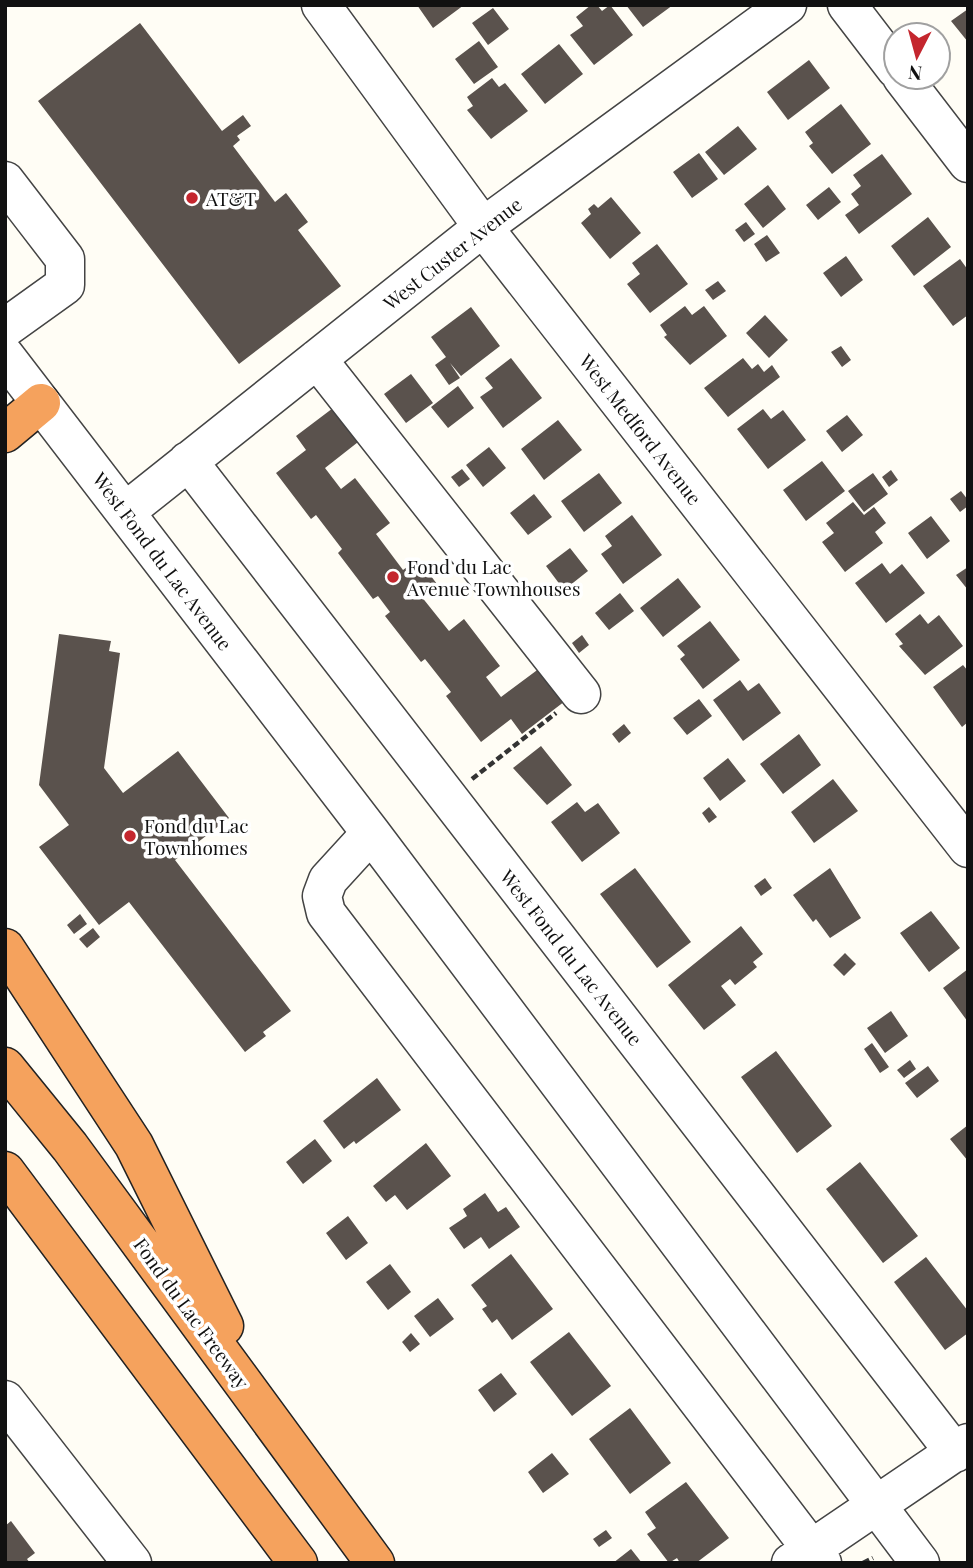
<svg xmlns="http://www.w3.org/2000/svg" width="973" height="1568" viewBox="0 0 973 1568" font-family="'Playfair Display',serif">
  <style>
    .building { fill: #5a524d }
    .lines { fill: none; stroke-linecap: round; stroke-linejoin: round }
    .minor-casing { stroke: #444; stroke-width: 41 }
    .highway-casing { stroke: #222; stroke-width: 41 }
    .path { stroke: #333; stroke-width: 4.5; stroke-dasharray: 7 3.5; stroke-linecap: butt }
    .minor { stroke: #fff; stroke-width: 38 }
    .highway { stroke: #f5a25d; stroke-width: 38 }
    .poi-dot { fill: #c4262e; stroke: #fff; stroke-width: 2.5 }
    .labels { text-anchor: middle; dominant-baseline: central; stroke-width: 7; stroke-linejoin: round; paint-order: stroke }
    .poi-label { font-size: 19px; fill: #111; stroke: #fff; text-anchor: start }
    .street-label { font-size: 19px; fill: #111; stroke: #fff }
  </style>
  <rect width="100%" height="100%" fill="#fffdf5"/>
  <!-- building -->
  <path class="building" d="M 417,5 L 464,5 L 433,28 Z
    M 591,5 L 597,5 L 602,11 L 610,5 L 633,35 L 594,65 L 570,35 L 583,26 L 576,17 Z
    M 626,5 L 673,5 L 643,27 Z
    M 493,8 L 509,29 L 488,45 L 472,23 Z
    M 968,9 L 968,42 L 951,21 Z
    M 140,23 L 222,131 L 243,115 L 251,126 L 237,136 L 240,140 L 233,146 L 275,202 L 286,193 L 308,222 L 298,230 L 341,286 L 239,364 L 38,101 Z
    M 479,41 L 498,67 L 474,84 L 455,59 Z
    M 559,44 L 583,74 L 545,104 L 521,74 Z
    M 809,60 L 830,88 L 788,120 L 767,92 Z
    M 492,78 L 499,87 L 505,83 L 528,111 L 491,139 L 467,110 L 473,106 L 467,97 Z
    M 841,104 L 871,144 L 832,174 L 809,146 L 813,143 L 805,132 Z
    M 738,126 L 757,149 L 724,175 L 705,152 Z
    M 699,153 L 718,179 L 692,198 L 673,172 Z
    M 882,154 L 912,194 L 859,234 L 845,215 L 859,205 L 851,194 L 861,186 L 853,175 Z
    M 768,185 L 786,209 L 763,228 L 744,204 Z
    M 829,187 L 841,202 L 818,220 L 806,205 Z
    M 611,197 L 641,233 L 610,259 L 581,223 L 591,214 L 588,209 L 594,204 L 598,208 Z
    M 928,217 L 951,247 L 914,276 L 891,246 Z
    M 746,222 L 755,234 L 744,242 L 735,230 Z
    M 767,235 L 780,253 L 766,262 L 754,244 Z
    M 657,244 L 688,284 L 650,313 L 627,284 L 640,274 L 632,263 Z
    M 846,256 L 863,280 L 841,297 L 823,273 Z
    M 960,259 L 968,270 L 968,315 L 953,326 L 923,286 Z
    M 718,281 L 726,291 L 713,300 L 705,290 Z
    M 685,306 L 692,315 L 704,306 L 727,336 L 690,365 L 664,337 L 667,335 L 660,325 Z
    M 471,307 L 500,346 L 461,376 L 450,363 L 460,378 L 449,385 L 435,365 L 446,357 L 431,337 Z
    M 765,315 L 788,340 L 769,358 L 746,333 Z
    M 841,346 L 851,360 L 842,367 L 831,352 Z
    M 511,358 L 542,398 L 503,428 L 480,397 L 493,388 L 485,378 Z
    M 743,358 L 752,369 L 758,364 L 764,372 L 772,365 L 780,377 L 728,417 L 704,388 Z
    M 411,374 L 433,403 L 406,423 L 384,394 Z
    M 458,386 L 474,408 L 448,428 L 431,407 Z
    M 341,402 L 367,435 L 325,468 L 341,489 L 355,478 L 390,523 L 376,534 L 403,570 L 418,559 L 437,584 L 421,596 L 449,631 L 464,619 L 500,666 L 486,677 L 501,697 L 544,665 L 569,698 L 522,734 L 511,719 L 481,742 L 446,696 L 451,692 L 425,659 L 421,662 L 385,616 L 390,612 L 378,596 L 373,599 L 338,553 L 342,549 L 316,515 L 311,519 L 276,473 L 306,450 L 296,436 Z
    M 763,409 L 771,419 L 783,410 L 806,440 L 768,469 L 737,429 Z
    M 847,415 L 863,435 L 842,452 L 826,431 Z
    M 558,420 L 582,450 L 544,480 L 521,449 Z
    M 489,447 L 506,468 L 483,487 L 466,465 Z
    M 822,461 L 845,491 L 806,521 L 783,490 Z
    M 462,469 L 470,479 L 459,487 L 451,477 Z
    M 891,470 L 898,480 L 889,487 L 882,477 Z
    M 599,473 L 622,503 L 584,532 L 561,501 Z
    M 873,473 L 888,494 L 864,512 L 848,491 Z
    M 961,491 L 968,500 L 968,506 L 960,512 L 950,499 Z
    M 534,494 L 552,517 L 528,535 L 510,513 Z
    M 853,502 L 864,515 L 874,507 L 886,523 L 875,532 L 883,543 L 845,572 L 822,542 L 834,533 L 826,523 Z
    M 632,515 L 662,555 L 623,584 L 601,554 L 612,546 L 605,536 Z
    M 931,516 L 950,541 L 927,559 L 908,533 Z
    M 570,548 L 588,571 L 564,590 L 546,566 Z
    M 882,563 L 890,574 L 902,564 L 925,593 L 886,623 L 855,583 Z
    M 968,567 L 968,590 L 956,575 Z
    M 678,578 L 701,607 L 663,637 L 640,608 Z
    M 620,593 L 634,611 L 609,630 L 595,613 Z
    M 920,614 L 928,624 L 939,615 L 963,646 L 925,675 L 899,646 L 903,644 L 895,634 Z
    M 710,621 L 740,660 L 703,689 L 680,659 L 685,655 L 677,646 Z
    M 59,634 L 111,641 L 109,651 L 120,653 L 104,768 L 123,793 L 178,751 L 229,818 L 175,860 L 291,1011 L 263,1032 L 266,1036 L 245,1052 L 129,902 L 99,925 L 39,847 L 69,825 L 39,785 Z
    M 582,635 L 589,645 L 579,653 L 572,643 Z
    M 963,665 L 968,671 L 968,722 L 962,727 L 933,687 Z
    M 740,680 L 748,691 L 759,683 L 781,713 L 743,741 L 713,700 Z
    M 699,699 L 712,716 L 687,735 L 673,718 Z
    M 624,724 L 631,733 L 619,743 L 612,734 Z
    M 799,734 L 821,765 L 783,794 L 760,764 Z
    M 541,746 L 572,785 L 547,805 L 513,768 Z
    M 728,758 L 746,781 L 720,801 L 703,778 Z
    M 833,779 L 858,811 L 814,843 L 791,812 Z
    M 577,802 L 585,812 L 598,803 L 620,833 L 582,862 L 551,822 Z
    M 709,807 L 717,817 L 709,823 L 702,813 Z
    M 635,868 L 691,942 L 657,968 L 600,894 Z
    M 830,868 L 861,918 L 830,938 L 816,919 L 813,922 L 793,895 Z
    M 765,878 L 772,888 L 761,896 L 754,886 Z
    M 931,911 L 960,948 L 929,972 L 900,933 Z
    M 80,914 L 87,924 L 74,934 L 67,925 Z
    M 741,926 L 763,954 L 753,962 L 757,967 L 735,985 L 730,979 L 721,986 L 736,1005 L 704,1030 L 668,985 Z
    M 93,928 L 100,937 L 87,948 L 79,939 Z
    M 845,953 L 856,964 L 844,976 L 833,965 Z
    M 968,969 L 968,1022 L 943,988 Z
    M 891,1011 L 908,1036 L 885,1053 L 867,1028 Z
    M 872,1043 L 889,1067 L 880,1073 L 864,1049 Z
    M 776,1051 L 832,1126 L 797,1153 L 741,1077 Z
    M 910,1060 L 916,1069 L 904,1078 L 897,1070 Z
    M 928,1066 L 939,1081 L 917,1098 L 905,1083 Z
    M 377,1078 L 401,1110 L 356,1144 L 354,1141 L 344,1149 L 323,1121 Z
    M 968,1125 L 968,1161 L 950,1139 Z
    M 315,1139 L 332,1161 L 303,1184 L 286,1162 Z
    M 426,1143 L 451,1176 L 407,1210 L 395,1195 L 386,1202 L 373,1186 Z
    M 860,1162 L 918,1236 L 883,1263 L 826,1189 Z
    M 485,1193 L 498,1212 L 506,1207 L 520,1227 L 489,1249 L 481,1237 L 464,1249 L 449,1228 L 467,1216 L 463,1209 Z
    M 348,1216 L 368,1243 L 346,1260 L 326,1233 Z
    M 511,1254 L 553,1309 L 512,1340 L 497,1319 L 492,1323 L 482,1309 L 487,1306 L 471,1285 Z
    M 926,1257 L 968,1311 L 968,1333 L 945,1350 L 894,1282 Z
    M 390,1264 L 411,1292 L 388,1310 L 366,1282 Z
    M 438,1298 L 454,1319 L 430,1337 L 414,1316 Z
    M 569,1332 L 611,1386 L 572,1416 L 530,1362 Z
    M 411,1333 L 420,1344 L 410,1352 L 402,1342 Z
    M 501,1373 L 517,1394 L 494,1412 L 478,1390 Z
    M 630,1408 L 671,1463 L 630,1494 L 589,1439 Z
    M 552,1453 L 569,1474 L 543,1493 L 528,1472 Z
    M 686,1482 L 729,1538 L 696,1563 L 680,1563 L 677,1558 L 669,1563 L 647,1534 L 656,1528 L 645,1512 Z
    M 11,1521 L 35,1553 L 27,1559 L 30,1563 L 5,1563 L 5,1526 Z
    M 606,1530 L 612,1538 L 599,1547 L 593,1539 Z
    M 631,1549 L 642,1563 L 613,1563 Z"/>
  <g class="lines">
    <!-- minor casing -->
    <g class="minor-casing">
      <path id="minor" d="M 321,5 L 483,227 L 968,848
        M 847,5 L 896,69
        M 902,77 L 968,163
        M 5,181 L 65,259 L 65,285 L 5,328
        M 5,356 L 371,833 L 920,1563
        M 317,359 L 581,694
        M 188,461 L 955,1453
        M 125,512 L 483,227 L 787,5
        M 371,833 L 328,880 L 322,896 L 326,913 L 822,1563
        M 5,1400 L 132,1563
        M 791,1563 L 968,1443"/>
    </g>
    <!-- highway casing -->
    <g class="highway-casing">
      <path id="highway" d="M 5,433 L 41,403
        M 5,948 L 134,1145 L 224,1326
        M 5,1067 L 70,1147 L 375,1563
        M 5,1171 L 298,1563"/>
    </g>
    <!-- path -->
    <path class="path" d="M 472,779 L 556,713
      M 863,1563 L 873,1558"/>
    <!-- minor -->
    <use href="#minor" class="minor"/>
    <!-- highway -->
    <use href="#highway" class="highway"/>
  </g>
  <!-- markers -->
  <g class="poi-dot">
    <circle cx="192" cy="198" r="7"/>
    <circle cx="393" cy="577" r="7"/>
    <circle cx="130" cy="836" r="7"/>
  </g>
  <g class="labels">
    <!-- poi labels -->
    <g class="poi-label">
      <text x="206" y="198">AT&amp;T</text>
      <text x="407" y="566">Fond du Lac<tspan x="407" dy="22">Avenue Townhouses</tspan></text>
      <text x="144" y="825">Fond du Lac<tspan x="144" dy="22">Townhomes</tspan></text>
    </g>
    <!-- street labels -->
    <g class="street-label">
      <text transform="translate(452 253) rotate(-38)">West Custer Avenue</text>
      <text transform="translate(641 429) rotate(52)">West Medford Avenue</text>
      <text transform="translate(163 561) rotate(53)">West Fond du Lac Avenue</text>
      <text transform="translate(572 957) rotate(52)">West Fond du Lac Avenue</text>
      <text transform="translate(192 1313) rotate(54)">Fond du Lac Freeway</text>
    </g>
  </g>
  <!-- border -->
  <rect width="973" height="1568" fill="none" stroke="#111111" stroke-width="14"/>
  <!-- north arrow -->
  <g transform="translate(917 56) rotate(186)"><circle r="33" fill="#ffffff" stroke="#a0a0a0" stroke-width="2"/>
  <path d="M0-5L12 26L0 18L-12 26Z" fill="#c4262e"/>
  <text y="-10" font-size="19" font-weight="bold" text-anchor="middle" fill="#111111">N</text>
  </g>
</svg>
